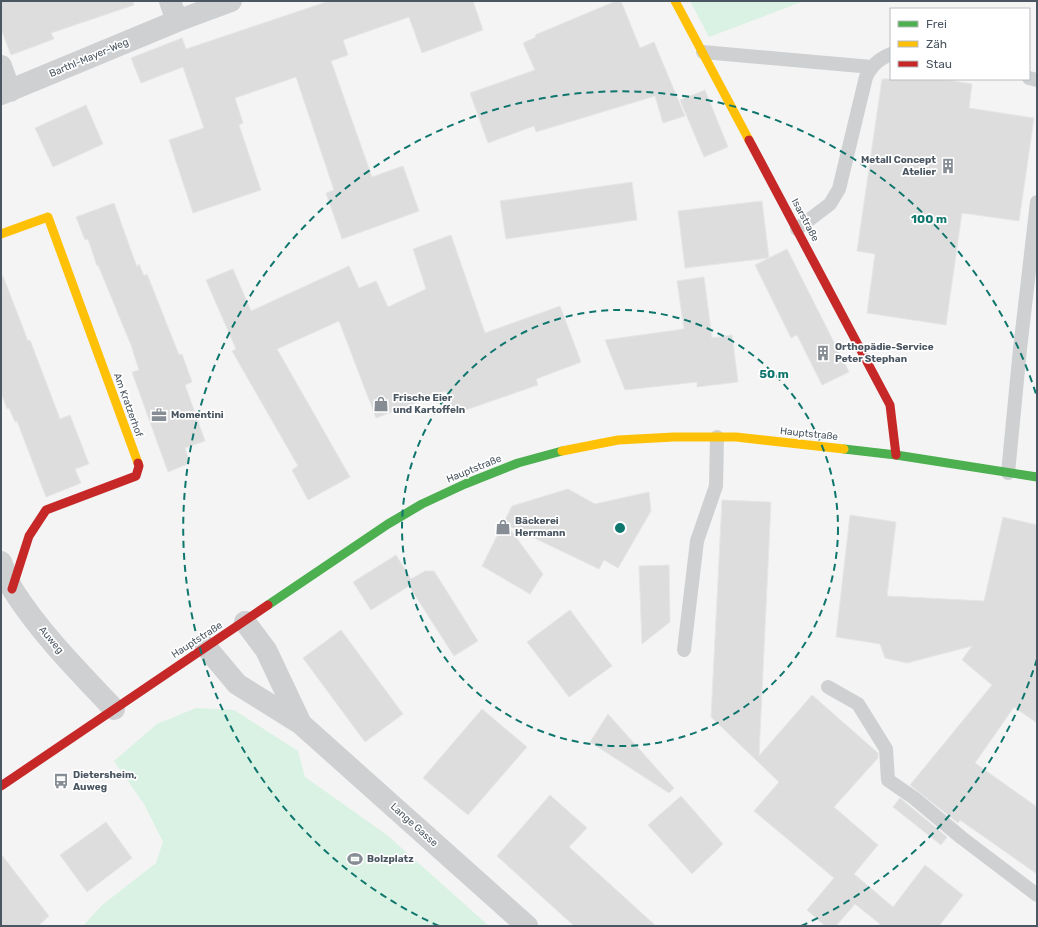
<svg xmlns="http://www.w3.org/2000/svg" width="1038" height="927" viewBox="0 0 1038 927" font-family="Rubik,sans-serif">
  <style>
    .green { fill: #d9f2e3 }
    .building { fill: #ddddde; stroke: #e5e6e7 }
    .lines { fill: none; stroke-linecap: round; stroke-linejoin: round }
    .lane { stroke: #ced0d2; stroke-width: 14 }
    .street { stroke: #ced0d2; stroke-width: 22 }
    .fast { stroke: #4caf50; stroke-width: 9 }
    .slow { stroke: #ffc107; stroke-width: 9 }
    .jam { stroke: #c62828; stroke-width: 9 }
    .ring { fill: none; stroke: #0f766e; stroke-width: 2; stroke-dasharray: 7 5 }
    .labels { text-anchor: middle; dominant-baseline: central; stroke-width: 3.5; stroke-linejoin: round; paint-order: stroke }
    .street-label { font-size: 10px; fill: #4a5661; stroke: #fff }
    .poi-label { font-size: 10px; font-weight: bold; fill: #4a5661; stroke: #fff; text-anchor: start }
    .centre { fill: #0f766e; stroke: #fff; stroke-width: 2 }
    .ring-label { font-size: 12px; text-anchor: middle; font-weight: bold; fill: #0f766e; stroke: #fff; stroke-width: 3.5; stroke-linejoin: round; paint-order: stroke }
  </style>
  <rect width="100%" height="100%" fill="#f4f4f4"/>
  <!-- green -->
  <path class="green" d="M 690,1 L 804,1 L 709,37 Z
    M 196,708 L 234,710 L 298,751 L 305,777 L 387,835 L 489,926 L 83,926 L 101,906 L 156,863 L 163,842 L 144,804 L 114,761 L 157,724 Z"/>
  <!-- building -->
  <path class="building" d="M 1,1 L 133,1 L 134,5 L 51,33 L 54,39 L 11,55 L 1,29 Z
    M 329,1 L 473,1 L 483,30 L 422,53 L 409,17 L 343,40 L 348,55 L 331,61 L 372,177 L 403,166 L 419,211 L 342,239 L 326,193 L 334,190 L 296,77 L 235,98 L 243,123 L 239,125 L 261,190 L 193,213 L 169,140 L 204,128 L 183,67 L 141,83 L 131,58 L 182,38 L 186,49 Z
    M 616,1 L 621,1 L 640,48 L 654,42 L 685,116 L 663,123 L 655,96 L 536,132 L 534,126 L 488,143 L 470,93 L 535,70 L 523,43 L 536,37 L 535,35 Z
    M 882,79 L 941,79 L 972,84 L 969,108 L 1034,118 L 1019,221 L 962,213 L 946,325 L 867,313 L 875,254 L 857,251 Z
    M 705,90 L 728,147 L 704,157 L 680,100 Z
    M 86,105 L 103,144 L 53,167 L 35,128 Z
    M 632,182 L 637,220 L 506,239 L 500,201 Z
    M 762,201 L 769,258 L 685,268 L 678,211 Z
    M 114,203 L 137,267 L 139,264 L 144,276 L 147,274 L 179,355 L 182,354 L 192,382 L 185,385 L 205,441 L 185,448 L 190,463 L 168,472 L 132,372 L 139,370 L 131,345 L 98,265 L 97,266 L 88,239 L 85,240 L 76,217 Z
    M 451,235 L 485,333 L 560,306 L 581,362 L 536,379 L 538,385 L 454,414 L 446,391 L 376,418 L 339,321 L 277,349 L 350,477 L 308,500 L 292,470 L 298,466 L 232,351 L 236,349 L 206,280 L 233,269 L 251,311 L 349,266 L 359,288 L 376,281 L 388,307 L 426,289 L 413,249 Z
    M 787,249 L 849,372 L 822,385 L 797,335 L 791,338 L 755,265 Z
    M 1,276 L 3,276 L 28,341 L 30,340 L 60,419 L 70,415 L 89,464 L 75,469 L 81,483 L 46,497 L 17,421 L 15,422 L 9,408 L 7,409 L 1,392 Z
    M 704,277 L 712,338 L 732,335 L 738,382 L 697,387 L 697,382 L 625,390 L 605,340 L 684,329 L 677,281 Z
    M 568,489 L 595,504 L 649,492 L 651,511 L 618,568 L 604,560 L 599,569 L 507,525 L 543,574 L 530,594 L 482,566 L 512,506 Z
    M 722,500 L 771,502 L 759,756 L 812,695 L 878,753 L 878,758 L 834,807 L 878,845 L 854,874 L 893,907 L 925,865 L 963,895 L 939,926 L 878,926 L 880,924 L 855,904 L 836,926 L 825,926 L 807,910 L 834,878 L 754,811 L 779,782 L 711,717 Z
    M 850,515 L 896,522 L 887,596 L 984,601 L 1003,517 L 1037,525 L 1037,723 L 1014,707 L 975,763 L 1037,807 L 1037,874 L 960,820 L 958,823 L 910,785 L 992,685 L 962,660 L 972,646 L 907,663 L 885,658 L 880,644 L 836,637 Z
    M 396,555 L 411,579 L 425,571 L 434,571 L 478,641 L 454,656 L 409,586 L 371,610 L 353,582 Z
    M 669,565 L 670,622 L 642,644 L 639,566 Z
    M 570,610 L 612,666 L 569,697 L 527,642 Z
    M 341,630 L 403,714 L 365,742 L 303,658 Z
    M 482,709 L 527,747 L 468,815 L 423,778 Z
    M 608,714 L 674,788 L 669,793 L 590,742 Z
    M 550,795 L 587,828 L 569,847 L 656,926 L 574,926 L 497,856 Z
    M 681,796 L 723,844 L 692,874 L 648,825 Z
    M 900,798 L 947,837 L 941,845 L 893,807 Z
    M 106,822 L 132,858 L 87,892 L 60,855 Z
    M 1,854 L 49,916 L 38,926 L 1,926 Z"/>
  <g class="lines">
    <!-- lane -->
    <path class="lane" d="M 703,52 L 872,67
      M 1029,78 L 1037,80
      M 797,229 L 830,204 L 839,189 L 866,77 C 872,65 879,59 891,54
      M 1008,473 L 1020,349 L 1037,202
      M 684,650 L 697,541 L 716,486 L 717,437
      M 828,687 L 858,704 L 886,749 L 888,780 L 914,798 L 962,838 L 1037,895"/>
    <!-- street -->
    <path class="street" d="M 170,1 L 177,21
      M 1,66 L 10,91
      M 1,94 L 177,21 L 231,1
      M 1,562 C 5,571 8,582 13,590 C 41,634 79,672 114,709
      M 245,622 L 266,650 L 301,724
      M 206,647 L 237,684 L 301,724 L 527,926"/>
    <!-- fast -->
    <path class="fast" d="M 844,449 L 896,455 L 1037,477
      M 268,605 L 388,524 L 422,504 L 465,484 L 518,463 L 562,451"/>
    <!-- slow -->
    <path class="slow" d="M 675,1 L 749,140
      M 1,234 L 48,217 L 138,463
      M 562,451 L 618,440 L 674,437 L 736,437 L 844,449"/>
    <!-- jam -->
    <path class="jam" d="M 749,140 L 890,405 L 896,455
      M 12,589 L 29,536 L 46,510 L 136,476 L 139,466 L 138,463
      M 1,786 L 268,605"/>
  </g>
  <!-- distance rings -->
  <g class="ring">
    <circle cx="620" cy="528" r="218"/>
    <path d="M1037 659A437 437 0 0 1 801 926M439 926A437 437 0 1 1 1037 397"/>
  </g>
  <!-- icons -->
  <defs>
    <g id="building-bare" transform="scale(1.2)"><path d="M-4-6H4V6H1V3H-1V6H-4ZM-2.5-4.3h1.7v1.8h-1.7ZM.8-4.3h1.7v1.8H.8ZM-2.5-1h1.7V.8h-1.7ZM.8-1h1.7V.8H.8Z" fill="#868d94" stroke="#fff" stroke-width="2.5" paint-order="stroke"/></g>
    <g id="shop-bare" transform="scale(1.2)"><path d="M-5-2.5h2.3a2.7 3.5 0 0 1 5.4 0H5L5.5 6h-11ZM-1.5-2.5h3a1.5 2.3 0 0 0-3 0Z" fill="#868d94" stroke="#fff" stroke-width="2.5" paint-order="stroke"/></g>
    <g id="office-bare" transform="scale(1.2)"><path d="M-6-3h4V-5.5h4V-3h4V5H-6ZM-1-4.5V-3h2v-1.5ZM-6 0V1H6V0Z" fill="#868d94" stroke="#fff" stroke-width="2.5" paint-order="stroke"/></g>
    <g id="bus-bare" transform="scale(1.2)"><path d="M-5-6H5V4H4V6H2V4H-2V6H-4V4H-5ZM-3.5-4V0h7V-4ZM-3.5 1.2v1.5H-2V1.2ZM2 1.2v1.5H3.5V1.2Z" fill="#868d94" stroke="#fff" stroke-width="2.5" paint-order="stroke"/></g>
    <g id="stadium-bare" transform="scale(1.2)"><path d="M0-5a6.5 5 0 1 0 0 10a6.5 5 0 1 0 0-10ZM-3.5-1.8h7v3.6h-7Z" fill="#868d94" stroke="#fff" stroke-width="2.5" paint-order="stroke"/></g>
  </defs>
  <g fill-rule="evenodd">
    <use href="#building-bare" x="948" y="166"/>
    <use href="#building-bare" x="823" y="353"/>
    <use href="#shop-bare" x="381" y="404"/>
    <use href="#office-bare" x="159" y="415"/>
    <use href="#shop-bare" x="503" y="527"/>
    <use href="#bus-bare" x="61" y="781"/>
    <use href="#stadium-bare" x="355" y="859"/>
  </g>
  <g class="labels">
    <!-- street labels -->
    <g class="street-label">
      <text transform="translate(89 58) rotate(-23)">Barthl-Mayer-Weg</text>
      <text transform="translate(805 220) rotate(62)">Isarstraße</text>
      <text transform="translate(128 405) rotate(70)">Am Kratzerhof</text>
      <text transform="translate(809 434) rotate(6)">Hauptstraße</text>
      <text transform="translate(474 469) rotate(-22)">Hauptstraße</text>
      <text transform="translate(51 640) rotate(50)">Auweg</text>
      <text transform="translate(197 640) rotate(-33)">Hauptstraße</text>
      <text transform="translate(414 825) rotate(42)">Lange Gasse</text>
    </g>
    <!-- poi labels -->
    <g class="poi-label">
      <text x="936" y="160" text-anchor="end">Metall Concept<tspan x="936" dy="12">Atelier</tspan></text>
      <text x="835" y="347">Orthopädie-Service<tspan x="835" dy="12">Peter Stephan</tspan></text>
      <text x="393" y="398">Frische Eier<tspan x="393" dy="12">und Kartoffeln</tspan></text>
      <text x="171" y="415">Momentini</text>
      <text x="515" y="521">Bäckerei<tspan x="515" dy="12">Herrmann</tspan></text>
      <text x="73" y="775">Dietersheim,<tspan x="73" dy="12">Auweg</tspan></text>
      <text x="367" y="859">Bolzplatz</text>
    </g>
  </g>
  <circle cx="620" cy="528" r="6" class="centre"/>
  <g class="ring-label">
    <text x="929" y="223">100 m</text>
    <text x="774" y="378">50 m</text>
  </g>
  <!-- border -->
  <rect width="1038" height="927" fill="none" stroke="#4a5661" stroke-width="4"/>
  <!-- legend -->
  <rect x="890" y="8" width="140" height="72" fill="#ffffff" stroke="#b7bbc0"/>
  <rect x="898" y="21" width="20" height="6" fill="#4caf50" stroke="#b7bbc0"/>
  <text x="926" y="28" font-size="12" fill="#4a5661">Frei</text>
  <rect x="898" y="41" width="20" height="6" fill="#ffc107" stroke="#b7bbc0"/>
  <text x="926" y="48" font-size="12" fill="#4a5661">Zäh</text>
  <rect x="898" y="61" width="20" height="6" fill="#c62828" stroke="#b7bbc0"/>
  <text x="926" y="68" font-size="12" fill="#4a5661">Stau</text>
</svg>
